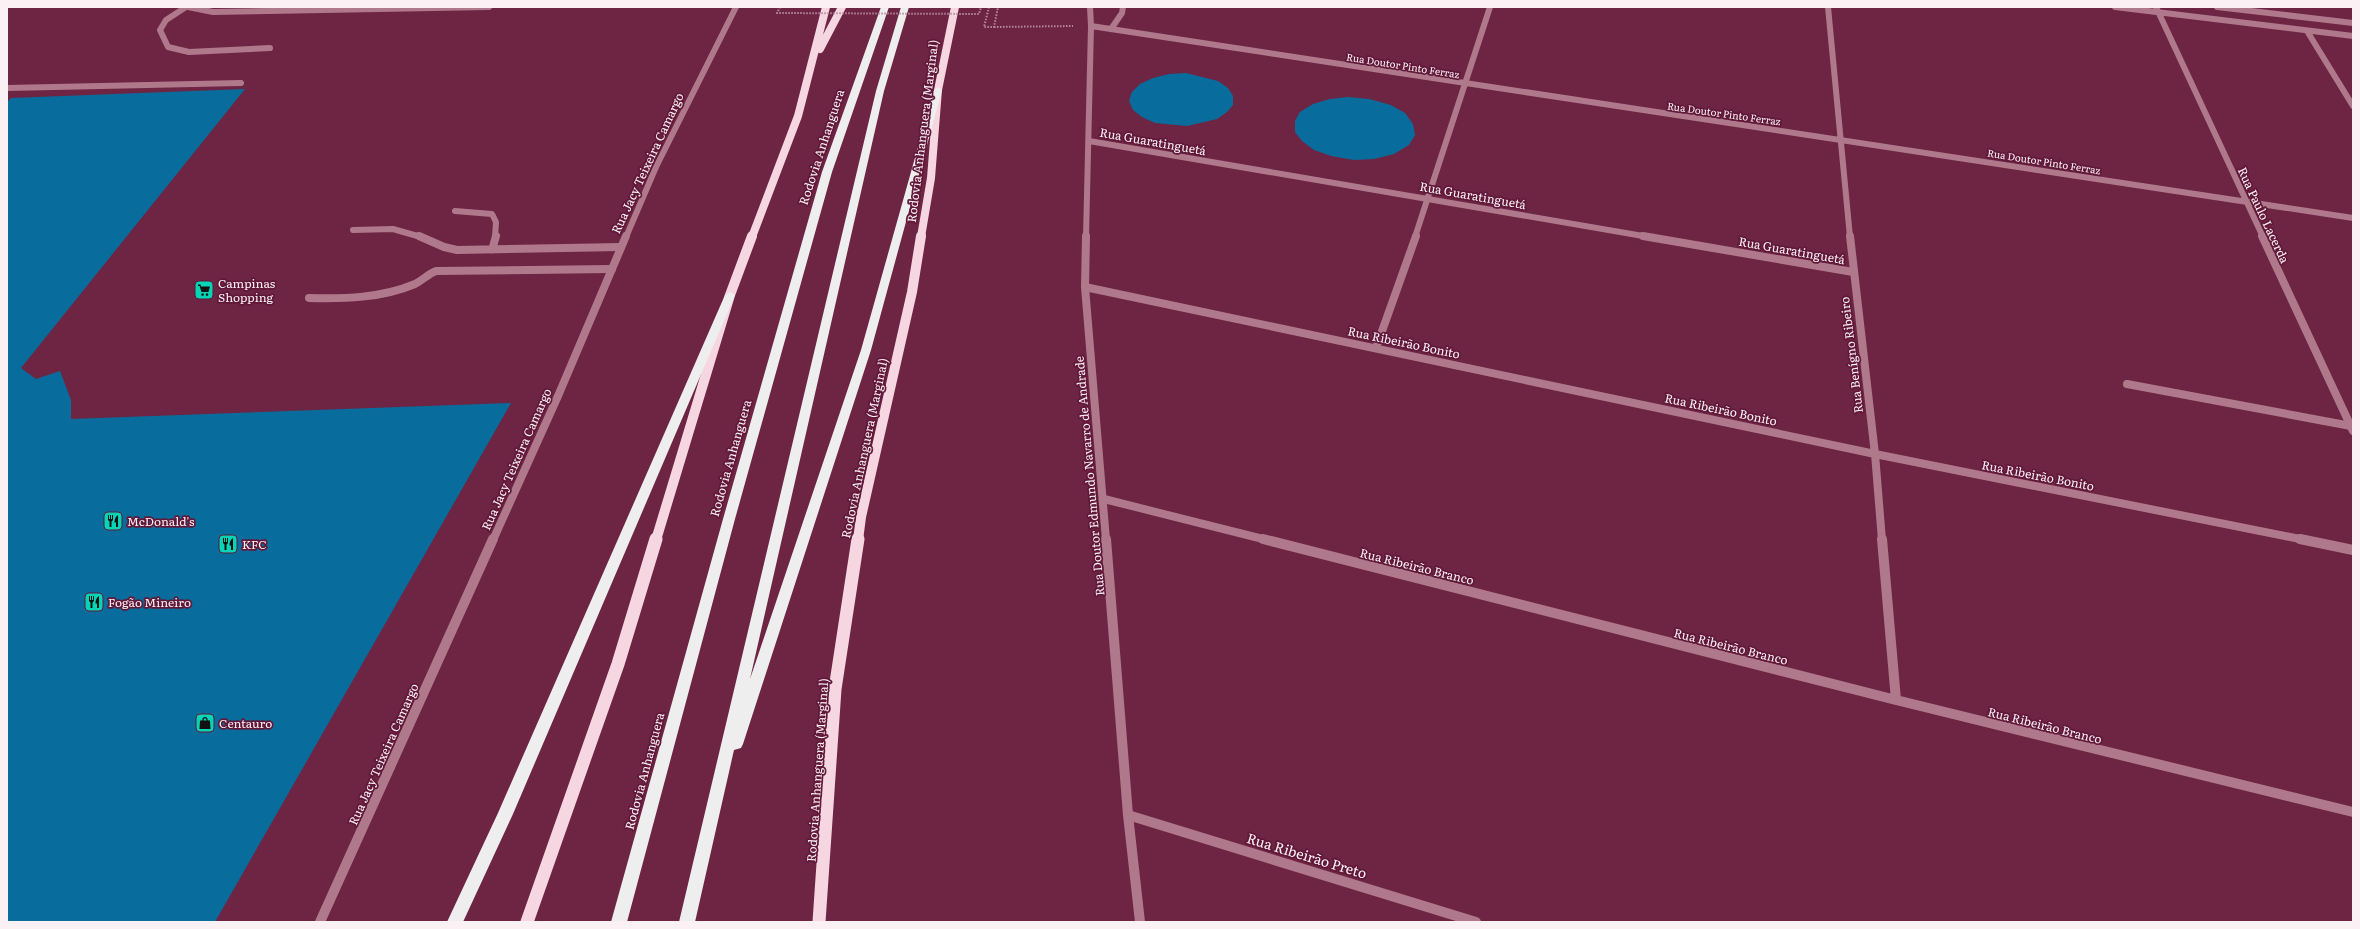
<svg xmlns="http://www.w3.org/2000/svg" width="2360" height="929" viewBox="0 0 2360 929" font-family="Literata,serif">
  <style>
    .building { fill: #086d9c }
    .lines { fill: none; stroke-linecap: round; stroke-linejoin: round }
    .path { stroke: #b58b9c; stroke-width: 2; stroke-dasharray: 1.5 1.5; stroke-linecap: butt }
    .service-far1 { stroke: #af798b; stroke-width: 6 }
    .service { stroke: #af798b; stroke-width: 8 }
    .minor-far2 { stroke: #af798b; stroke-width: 6 }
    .minor-far1 { stroke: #af798b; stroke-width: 8 }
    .minor { stroke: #af798b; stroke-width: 10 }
    .tertiary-far2 { stroke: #af798b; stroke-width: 6 }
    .tertiary-far1 { stroke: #af798b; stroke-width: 8 }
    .tertiary { stroke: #af798b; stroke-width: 10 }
    .trunk-far2 { stroke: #f6d6e0; stroke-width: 8 }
    .trunk-far1 { stroke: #f6d6e0; stroke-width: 10 }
    .trunk { stroke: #f6d6e0; stroke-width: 13 }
    .motorway { fill: #eee; fill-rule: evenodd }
    .path-bridge { stroke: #b58b9c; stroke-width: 2; stroke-dasharray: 1.5 1.5; stroke-linecap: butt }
    .labels { text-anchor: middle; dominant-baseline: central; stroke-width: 3.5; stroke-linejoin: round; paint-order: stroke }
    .far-street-label { font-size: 10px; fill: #fbf1f4; stroke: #611839 }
    .street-label { font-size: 12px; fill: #fbf1f4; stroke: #611839 }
    .poi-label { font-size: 12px; fill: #fbf1f4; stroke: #611839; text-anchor: start }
    .near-street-label { font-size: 14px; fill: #fbf1f4; stroke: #611839 }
  </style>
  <rect width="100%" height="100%" fill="#6e2443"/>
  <!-- building -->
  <path class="building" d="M 1186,73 L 1218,81 L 1228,88 L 1233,96 L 1233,105 L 1227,112 L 1217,119 L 1187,126 L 1155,123 L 1142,117 L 1133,110 L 1129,101 L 1132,92 L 1140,84 L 1153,78 L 1169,74 Z
    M 245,89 L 21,368 L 36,379 L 60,371 L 71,400 L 71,419 L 511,403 L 215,922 L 7,922 L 7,102 L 11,98 Z
    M 1348,97 L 1369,99 L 1391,105 L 1405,113 L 1413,124 L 1415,135 L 1409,145 L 1394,154 L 1374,159 L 1354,160 L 1331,156 L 1314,150 L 1302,141 L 1295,132 L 1295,121 L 1300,112 L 1313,104 L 1330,99 Z"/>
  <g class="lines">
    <!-- path -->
    <path class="path" d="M 989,7 L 984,27 L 994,27 L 998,7
      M 994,27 L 1073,26"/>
    <!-- service-far1 -->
    <path class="service-far1" d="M 186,7 L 166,20 L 160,30 L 168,47 L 189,52 L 270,48
      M 1090,7 L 1091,26
      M 2217,7 L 2353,23
      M 1111,29 L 1122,13 L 1123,7
      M 7,88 L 241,83
      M 455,211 L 492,214 L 496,222 L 495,237
      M 353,230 L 393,229 L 421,237"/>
    <!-- service -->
    <path class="service" d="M 419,236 L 444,247 L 457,250 L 621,247
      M 492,250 L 496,236
      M 309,298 C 344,299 382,298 415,284 C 423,280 428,274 436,271 L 612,269
      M 2127,384 L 2351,426"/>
    <!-- minor-far2 -->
    <path class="minor-far2" d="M 1828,7 L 1850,237
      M 2115,7 L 2353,36
      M 2156,7 L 2263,237
      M 2307,31 L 2353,106
      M 1089,141 L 1649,237
      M 1086,237 L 1091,26 L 2353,218
      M 1415,237 L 1490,7"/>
    <!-- minor-far1 -->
    <path class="minor-far1" d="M 1086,236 L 1085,287 L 1106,540
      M 1643,236 L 1853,272
      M 1850,236 L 1875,454 L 1882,540
      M 2262,236 L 2353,431
      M 1085,287 L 1875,454 L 2305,540
      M 1376,348 L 1416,236
      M 1104,499 L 1267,540"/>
    <!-- minor -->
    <path class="minor" d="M 1106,539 L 1128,815 L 1140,922
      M 1263,539 L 1896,700 L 2353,812
      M 1882,539 L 1896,700
      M 2300,539 L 2353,550
      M 1128,815 L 1476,922"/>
    <!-- tertiary-far2 -->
    <path class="tertiary-far2" d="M 188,7 L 213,12 L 489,7
      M 626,237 L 656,167 L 736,7"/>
    <!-- tertiary-far1 -->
    <path class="tertiary-far1" d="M 493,540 L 558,396 L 626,236"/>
    <!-- tertiary -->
    <path class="tertiary" d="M 320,922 L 493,539"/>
    <!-- trunk-far2 -->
    <path class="trunk-far2" d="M 820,49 L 842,7
      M 752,237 L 798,116 L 826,7
      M 921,237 L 931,178 L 938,90 L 955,7"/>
    <!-- trunk-far1 -->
    <path class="trunk-far1" d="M 656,540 L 730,295 L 752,236
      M 858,540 L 861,517 L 912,292 L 921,236"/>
    <!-- trunk -->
    <path class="trunk" d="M 527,922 L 618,664 L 656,539
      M 819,922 L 835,689 L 858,539"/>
    <!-- motorway -->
    <path class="motorway" d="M 881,7 L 889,7 L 832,172 L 735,519 L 627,922 L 611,922 L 723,519 L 822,172 Z
      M 901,7 L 909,7 L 884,91 L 750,679 L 861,350 L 934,90 L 938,87 L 942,90 L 871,350 L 743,744 L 741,748 L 734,750 L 695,922 L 679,922 L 876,91 Z
      M 730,292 L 735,295 L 513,814 L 463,922 L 447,922 L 498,813 L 725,295 Z"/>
    <!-- path-bridge -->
    <path class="path-bridge" d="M 780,7 L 777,13 L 979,14 L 981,7"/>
  </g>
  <!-- icons -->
  <defs>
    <g id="supermarket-square" transform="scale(1)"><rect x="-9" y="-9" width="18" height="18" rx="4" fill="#03d5b6" stroke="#611839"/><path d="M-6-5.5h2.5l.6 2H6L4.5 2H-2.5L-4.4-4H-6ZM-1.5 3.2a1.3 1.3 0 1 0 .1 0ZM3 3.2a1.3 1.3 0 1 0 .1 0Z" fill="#111"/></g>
    <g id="restaurant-square" transform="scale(1)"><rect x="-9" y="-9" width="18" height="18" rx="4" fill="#03d5b6" stroke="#611839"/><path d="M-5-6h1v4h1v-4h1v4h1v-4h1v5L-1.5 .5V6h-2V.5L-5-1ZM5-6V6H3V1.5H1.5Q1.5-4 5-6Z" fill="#111"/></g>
    <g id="shop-square" transform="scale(1)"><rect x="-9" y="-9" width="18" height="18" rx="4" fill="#03d5b6" stroke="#611839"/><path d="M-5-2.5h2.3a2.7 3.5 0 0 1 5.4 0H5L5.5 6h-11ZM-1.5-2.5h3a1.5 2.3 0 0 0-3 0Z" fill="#111"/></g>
  </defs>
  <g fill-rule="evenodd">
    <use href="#supermarket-square" x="204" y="290"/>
    <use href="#restaurant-square" x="113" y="521"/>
    <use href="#restaurant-square" x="228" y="544"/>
    <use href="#restaurant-square" x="94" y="602"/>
    <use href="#shop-square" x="205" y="723"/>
  </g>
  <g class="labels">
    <!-- far-street labels -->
    <g class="far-street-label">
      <text transform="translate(1403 65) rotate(9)">Rua Doutor Pinto Ferraz</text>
      <text transform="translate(1724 113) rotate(8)">Rua Doutor Pinto Ferraz</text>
      <text transform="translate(2044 161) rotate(9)">Rua Doutor Pinto Ferraz</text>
    </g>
    <!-- street labels -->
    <g class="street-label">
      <text transform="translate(922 131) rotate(-83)">Rodovia Anhanguera (Marginal)</text>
      <text transform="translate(1153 141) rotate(10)">Rua Guaratinguetá</text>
      <text transform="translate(821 147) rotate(-72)">Rodovia Anhanguera</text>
      <text transform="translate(647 163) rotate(-65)">Rua Jacy Teixeira Camargo</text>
      <text transform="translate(1473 195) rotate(10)">Rua Guaratinguetá</text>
      <text transform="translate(2264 215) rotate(65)">Rua Paulo Lacerda</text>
      <text transform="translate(1792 250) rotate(10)">Rua Guaratinguetá</text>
      <text transform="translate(1404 342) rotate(12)">Rua Ribeirão Bonito</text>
      <text transform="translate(1851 355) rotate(-97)">Rua Benígno Ribeiro</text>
      <text transform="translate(1721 409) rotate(12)">Rua Ribeirão Bonito</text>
      <text transform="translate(864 448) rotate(-78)">Rodovia Anhanguera (Marginal)</text>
      <text transform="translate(730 458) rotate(-74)">Rodovia Anhanguera</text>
      <text transform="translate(516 459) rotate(-66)">Rua Jacy Teixeira Camargo</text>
      <text transform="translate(2038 475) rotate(11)">Rua Ribeirão Bonito</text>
      <text transform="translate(1089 476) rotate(-95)">Rua Doutor Edmundo Navarro de Andrade</text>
      <text transform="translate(1417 566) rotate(14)">Rua Ribeirão Branco</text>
      <text transform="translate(1731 646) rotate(14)">Rua Ribeirão Branco</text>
      <text transform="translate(2045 725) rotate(14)">Rua Ribeirão Branco</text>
      <text transform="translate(383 754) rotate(-66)">Rua Jacy Teixeira Camargo</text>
      <text transform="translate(817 770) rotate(-86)">Rodovia Anhanguera (Marginal)</text>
      <text transform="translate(644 771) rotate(-75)">Rodovia Anhanguera</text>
    </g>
    <!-- poi labels -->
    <g class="poi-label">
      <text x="218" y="283">Campinas<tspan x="218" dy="14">Shopping</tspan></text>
      <text x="127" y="521">McDonald's</text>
      <text x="242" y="544">KFC</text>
      <text x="108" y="602">Fogão Mineiro</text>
      <text x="219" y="723">Centauro</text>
    </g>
    <!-- near-street labels -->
    <g class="near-street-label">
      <text transform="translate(1307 855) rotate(17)">Rua Ribeirão Preto</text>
    </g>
  </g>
  <!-- border -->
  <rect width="2360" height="929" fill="none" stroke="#fbf1f4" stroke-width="16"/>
</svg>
